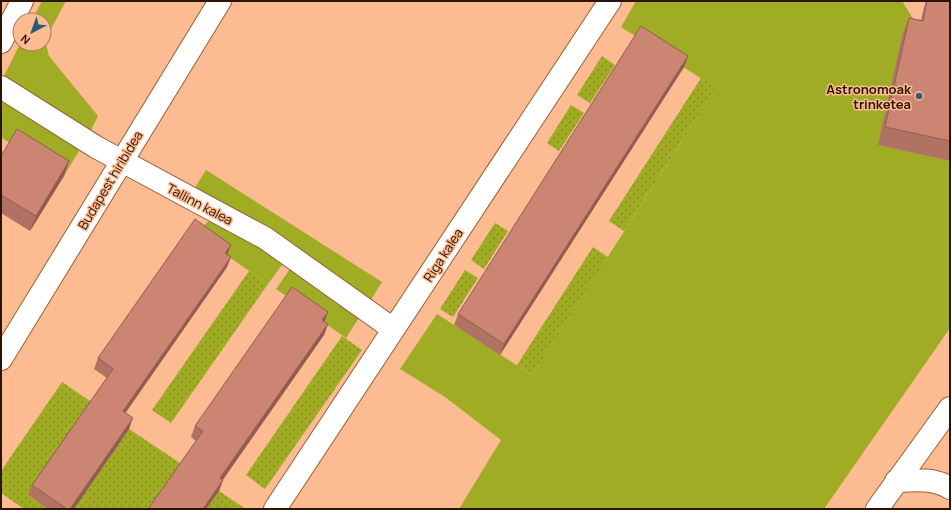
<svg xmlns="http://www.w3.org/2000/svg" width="951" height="510" viewBox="0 0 951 510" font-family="Manrope,sans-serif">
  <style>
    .green { fill: #a0ac23 }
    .garden { fill: url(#garden-dots) }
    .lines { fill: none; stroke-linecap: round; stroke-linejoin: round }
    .street-casing { stroke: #985f36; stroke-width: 24 }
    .street { stroke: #fff; stroke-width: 22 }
    .wall { fill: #b07263 }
    .shaded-wall { fill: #905d50 }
    .building { fill: #cd8573; stroke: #905d50 }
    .poi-dot { fill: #285d79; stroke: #fcbb91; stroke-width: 1.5 }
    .labels { text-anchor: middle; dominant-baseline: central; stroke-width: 3; stroke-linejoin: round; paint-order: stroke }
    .poi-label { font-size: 13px; font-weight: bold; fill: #2b1404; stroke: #fcbb91; text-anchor: end }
    .street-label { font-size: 13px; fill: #2b1404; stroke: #fcbb91 }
  </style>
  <defs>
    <pattern id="garden-dots" width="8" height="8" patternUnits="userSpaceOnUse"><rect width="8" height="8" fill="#a0ac23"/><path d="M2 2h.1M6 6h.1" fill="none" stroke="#838b1c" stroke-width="1.8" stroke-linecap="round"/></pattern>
  </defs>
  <rect width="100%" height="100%" fill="#fcbb91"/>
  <!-- green -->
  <path class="green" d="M 42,1 L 66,1 L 45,40 L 49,56 L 98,116 L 91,130 L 4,76 L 20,44 L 44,44 L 44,20 L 32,20 Z
    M 636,1 L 902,1 L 919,28 L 902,36 L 879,145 L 950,161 L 950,328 L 824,509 L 459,509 L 501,440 L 445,397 L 400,369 L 437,314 L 532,375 L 716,88 L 621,27 Z
    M 1,97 L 82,146 L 64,176 L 2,138 L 1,140 Z
    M 206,170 L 382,282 L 369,303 L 191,194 Z
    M 214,215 L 285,261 L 268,284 L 196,234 Z
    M 292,266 L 364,310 L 346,338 L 276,289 Z"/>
  <!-- garden -->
  <path class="garden" d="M 602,56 L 615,65 L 590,103 L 577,95 Z
    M 701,78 L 716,88 L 624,231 L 609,221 Z
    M 571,105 L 584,113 L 559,151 L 547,143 Z
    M 495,223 L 508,231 L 484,269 L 471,260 Z
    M 593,247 L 608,257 L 532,375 L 517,365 Z
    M 465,270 L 478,278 L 453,317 L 440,309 Z
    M 249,271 L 268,284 L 171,423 L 152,410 Z
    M 342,336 L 362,350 L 265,489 L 246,475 Z
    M 62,382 L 93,403 L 28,495 L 48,509 L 24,509 L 1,493 L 1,471 Z
    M 129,429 L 183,465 L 152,509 L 73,509 Z
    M 219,491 L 246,509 L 206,509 Z"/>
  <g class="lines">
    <!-- street casing -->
    <g class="street-casing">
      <path id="street" d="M 1,42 L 22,1
        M 1,87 L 96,147 L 265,238 L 393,329
        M 1,359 L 220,1
        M 896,481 C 914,480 935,478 950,488
        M 275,509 L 610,1
        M 877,509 L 950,408"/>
    </g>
    <!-- street -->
    <use href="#street" class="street"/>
  </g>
  <!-- wall -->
  <path class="wall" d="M 926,1 L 950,1 L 950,161 L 878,145 L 902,36 L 909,18 L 921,20 L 924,7 Z
    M 688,56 L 684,67 L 500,355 L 454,325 L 458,314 Z
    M 1,156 L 69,161 L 64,176 L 30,231 L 1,213 Z
    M 227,254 L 227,267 L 126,412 L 129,429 L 74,509 L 48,509 L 28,495 L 32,485 L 107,378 L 94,369 L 98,358 Z
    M 328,312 L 324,322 L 328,324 L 324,335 L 223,480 L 219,491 L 206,509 L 148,509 L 196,441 L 191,437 L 195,426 Z"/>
  <!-- shaded-wall -->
  <path class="shaded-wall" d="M 688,56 L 684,67 L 500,355 L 504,344 Z
    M 69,161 L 64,176 L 30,231 L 36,216 Z
    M 231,245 L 227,256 L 225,253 Z
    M 231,257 L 227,267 L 119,422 L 123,411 Z
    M 328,312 L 324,323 L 322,320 Z
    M 328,324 L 324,335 L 216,489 L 220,478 Z
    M 133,418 L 129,429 L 74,509 L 70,509 Z
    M 223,480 L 219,491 L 206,509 L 203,509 Z"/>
  <!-- building -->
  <path class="building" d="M 927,1 L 950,1 L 950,141 L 885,127 L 909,18 L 923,21 Z
    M 641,26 L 688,56 L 504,344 L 458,314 Z
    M 17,129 L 69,161 L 36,216 L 1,195 L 1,156 Z
    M 195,219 L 231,245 L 225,253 L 231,257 L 123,411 L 133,418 L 70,509 L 67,509 L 32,485 L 113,369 L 98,358 Z
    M 292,287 L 328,312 L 322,320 L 328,324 L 220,478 L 223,480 L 203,509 L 148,509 L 203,431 L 195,426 Z"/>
  <!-- markers -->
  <circle class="poi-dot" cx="919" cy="96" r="4"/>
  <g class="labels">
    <!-- poi labels -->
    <g class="poi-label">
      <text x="911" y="89">Astronomoak<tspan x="911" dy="15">trinketea</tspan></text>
    </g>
    <!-- street labels -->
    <g class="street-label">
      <text transform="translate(110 180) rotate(-59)">Budapest hiribidea</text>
      <text transform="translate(200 204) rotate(28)">Tallinn kalea</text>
      <text transform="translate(443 255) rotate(-57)">Riga kalea</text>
    </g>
  </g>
  <!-- border -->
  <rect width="951" height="510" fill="none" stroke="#2b1404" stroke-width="4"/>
  <!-- north arrow -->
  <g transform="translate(32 32) rotate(221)"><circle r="19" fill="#fcbb91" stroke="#a87859"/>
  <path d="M0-3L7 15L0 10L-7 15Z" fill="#285d79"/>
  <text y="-6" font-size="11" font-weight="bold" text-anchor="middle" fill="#2b1404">N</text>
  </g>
</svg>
